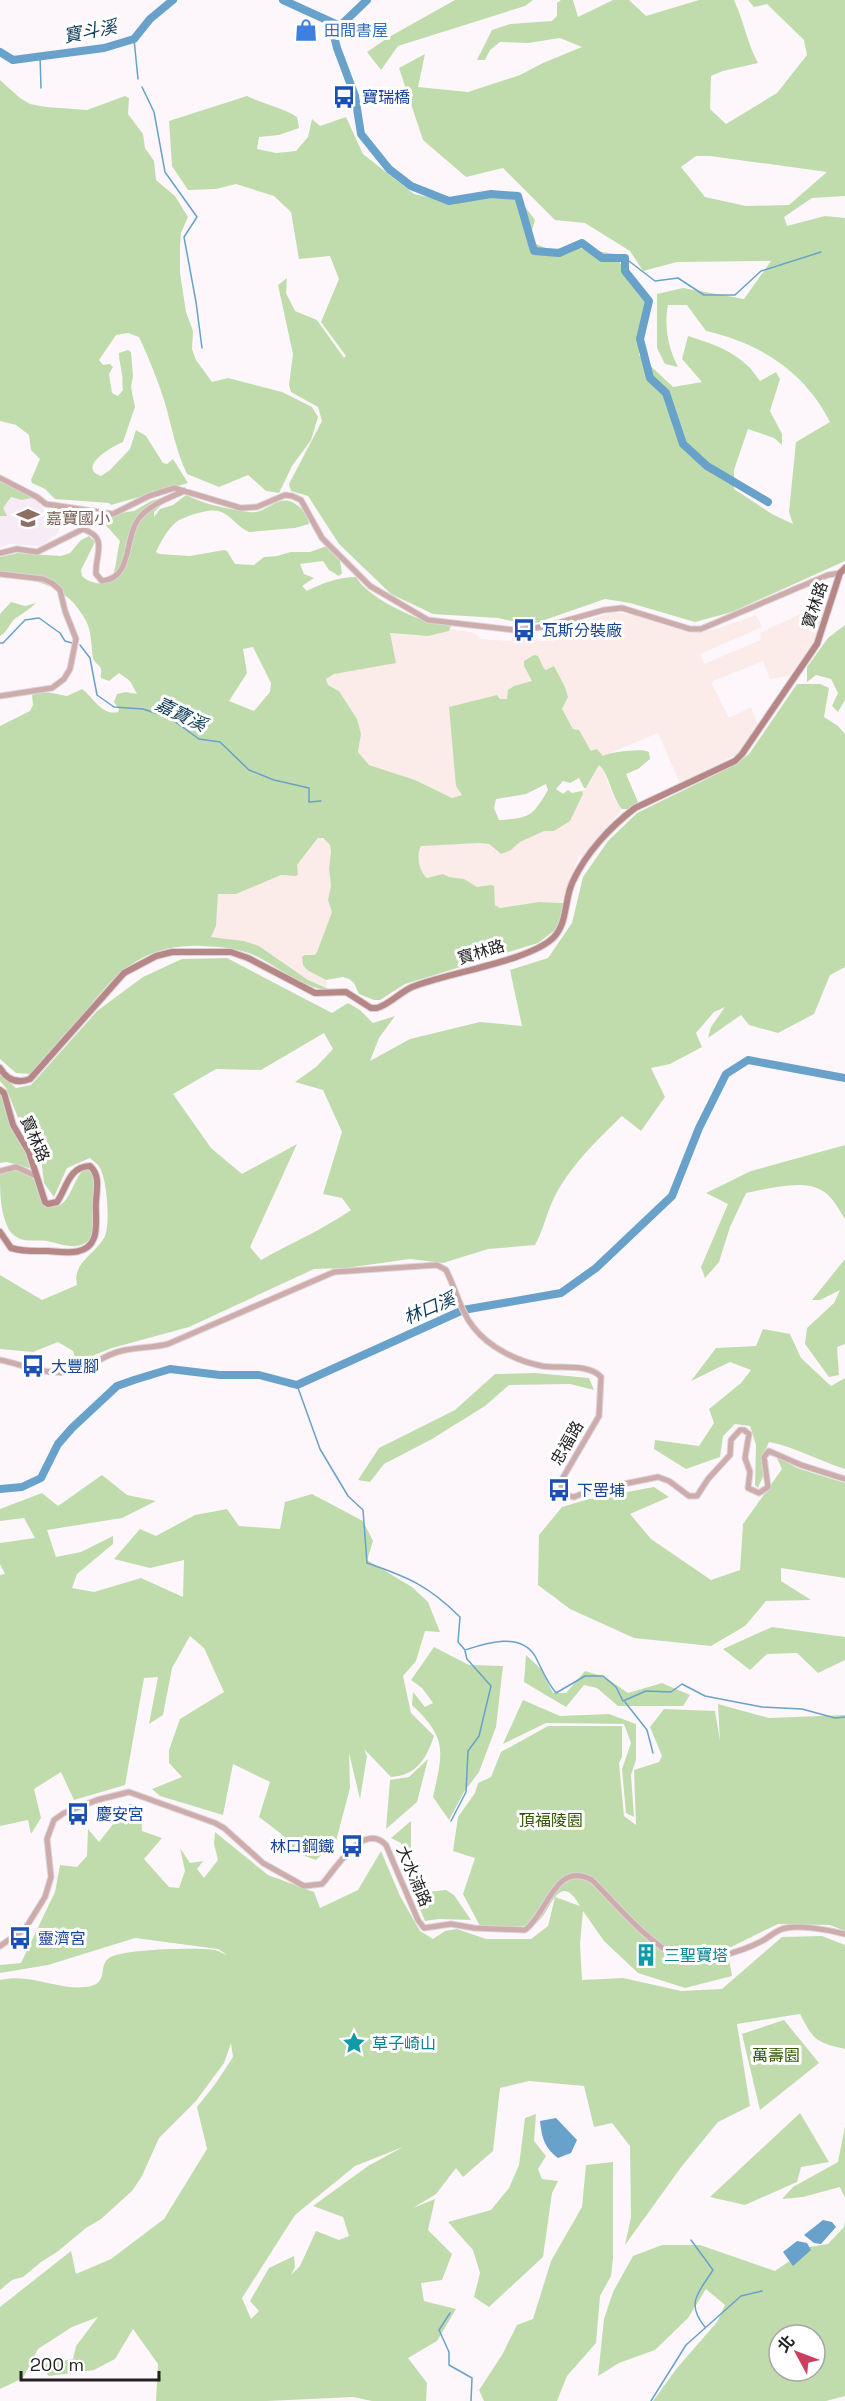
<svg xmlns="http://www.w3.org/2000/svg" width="845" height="2401" viewBox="0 0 845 2401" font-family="'Space Grotesk','Noto Sans TC',sans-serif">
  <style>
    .built { fill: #f7ebf6 }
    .industrial { fill: #fbebe9 }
    .green { fill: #c0dcac; fill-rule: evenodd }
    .water { fill: #68a1ca }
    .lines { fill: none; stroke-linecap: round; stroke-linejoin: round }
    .stream { stroke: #68a1ca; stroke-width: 1.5 }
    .river { stroke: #68a1ca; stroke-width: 8 }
    .tertiary-casing { stroke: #dad5d9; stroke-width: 7 }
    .secondary-casing { stroke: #dad5d9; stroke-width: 8 }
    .tertiary { stroke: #cdacab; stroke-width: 5 }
    .secondary { stroke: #b68786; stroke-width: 6 }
    .labels { text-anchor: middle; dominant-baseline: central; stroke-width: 6; stroke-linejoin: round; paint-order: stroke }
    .shop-label { font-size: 16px; fill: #366cbe; stroke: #fff; text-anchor: start }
    .transit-label { font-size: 16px; fill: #164399; stroke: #fff; text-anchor: start }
    .education-label { font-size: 16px; fill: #785e54; stroke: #fff; text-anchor: start }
    .street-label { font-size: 16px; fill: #232123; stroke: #fff }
    .park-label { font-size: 16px; fill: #305600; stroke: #fff }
    .culture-label { font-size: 16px; fill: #0d838f; stroke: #fff; text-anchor: start }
    .water-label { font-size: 18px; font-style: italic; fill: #0d3b58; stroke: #fff }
  </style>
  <rect width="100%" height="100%" fill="#fdf7fc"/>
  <!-- built -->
  <path class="built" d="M 29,495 L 44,505 L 43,509 L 59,521 L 59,532 L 42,546 L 9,544 L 0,548 L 0,497 Z"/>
  <!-- industrial -->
  <path class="industrial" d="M 830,600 L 820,635 L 789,676 L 770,679 L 763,661 L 711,682 L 729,718 L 751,707 L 758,726 L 739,753 L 680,783 L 658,733 L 603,756 L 591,751 L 579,730 L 573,729 L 562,709 L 568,697 L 565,687 L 554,666 L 546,670 L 543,667 L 524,666 L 532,681 L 507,699 L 500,699 L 458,790 L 462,795 L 452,798 L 415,780 L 369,765 L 358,752 L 360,743 L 357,719 L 339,691 L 328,685 L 326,679 L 390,633 L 419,636 L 451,629 L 474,633 L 481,639 L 511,641 L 514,634 L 533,633 L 538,641 L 554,641 L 553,632 L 612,612 L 634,615 L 691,633 L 717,629 L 756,615 L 762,627 L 700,654 L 704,664 L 761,640 L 760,633 Z
    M 599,765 L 603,770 L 614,799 L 622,809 L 584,856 L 579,855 L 562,902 L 539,902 L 500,908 L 495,905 L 494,887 L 477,887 L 464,879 L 448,877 L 443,874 L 428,878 L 422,874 L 418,858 L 421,845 L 480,843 L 489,844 L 498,853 L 511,850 L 520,842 L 544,831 L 554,831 L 571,818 L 582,797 L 582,791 L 590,783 Z
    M 320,837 L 330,845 L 331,851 L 329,869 L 331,886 L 328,900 L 332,912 L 317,952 L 315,955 L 305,955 L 303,965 L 307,970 L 326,980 L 327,987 L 308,980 L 259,946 L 244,941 L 211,937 L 216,926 L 218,894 L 236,894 L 266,880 L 281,875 L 287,876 L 297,868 L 297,865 Z"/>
  <!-- green -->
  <path class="green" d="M 455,0 L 533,0 L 525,6 L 398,46 L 381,70 L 367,52 L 389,37 Z
    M 561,0 L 573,0 L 578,17 L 613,0 L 629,0 L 646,16 L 699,0 L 734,0 C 744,21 747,43 758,63 L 723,71 L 711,76 L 710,109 L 726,124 L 777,93 L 807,55 L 804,40 L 767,4 L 754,7 L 748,0 L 845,0 L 845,196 L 812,198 L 784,217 L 787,226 L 825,216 L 845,218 L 845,561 L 732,612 L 695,622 L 630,603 L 605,599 L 530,625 L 498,618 L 433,614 L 391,594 L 339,544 L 308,496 L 291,491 L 289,484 L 322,421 L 318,407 L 291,392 L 289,385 L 293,354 L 278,285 L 287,278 L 286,293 L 295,311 L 317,320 L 344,358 L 346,356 L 321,322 L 339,279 L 330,256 L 299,259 L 291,212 L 274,196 L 236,184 L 216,189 L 188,190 L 172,166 L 169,121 L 247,96 C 263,104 282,107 297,117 L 299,128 L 279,135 L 259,137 L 257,149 L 276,153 L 296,151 L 308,137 L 312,119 L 320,126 L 346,117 L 363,154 L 414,194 L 447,201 L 516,195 L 535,220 L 529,241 L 548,249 L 580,248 L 615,254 L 625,271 L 646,294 L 639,355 L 673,387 L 702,382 L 682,359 L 688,336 C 717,345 743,354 760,381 L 776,372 L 780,379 L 770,411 L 782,434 L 782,445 L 774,438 L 748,429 L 734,470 L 734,489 L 772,514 L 793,524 L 789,512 L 796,442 L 830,422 C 805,372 760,343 706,331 L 687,305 L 668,305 C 664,327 668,347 678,367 L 665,364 L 657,348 L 657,294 L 683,288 L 744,299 L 771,261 L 677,262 L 643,271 L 630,251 L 585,223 L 555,220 L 503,168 L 466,177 L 423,140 L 399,68 L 425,54 L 418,87 L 468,92 L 520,75 L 543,63 L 582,47 L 560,38 L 528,43 L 500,42 L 490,50 L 485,60 L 477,60 L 492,30 L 510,24 L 552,21 L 557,16 L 557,3 ZM 696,156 L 710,156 L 827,172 L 789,205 L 746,206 L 705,197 L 681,167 Z
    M 0,80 L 20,98 L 30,104 L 46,107 L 87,110 L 125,96 L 129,98 L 128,114 L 143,134 L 145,148 L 154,161 L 156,180 L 175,196 L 188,217 L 181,233 L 180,246 L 180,273 L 186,312 L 193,331 L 192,349 L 196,360 L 212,382 L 228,378 L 282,392 L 312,407 L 318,417 L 311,440 L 292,466 L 279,493 L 266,491 L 248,475 L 219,487 L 187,474 C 176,451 172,428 165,403 C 158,381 149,358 139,337 L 128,333 L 116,335 L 99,360 L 103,365 L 110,364 L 113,367 L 109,374 L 112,393 L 118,396 L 123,390 C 122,384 123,380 122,374 C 121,366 119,361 119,353 L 128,350 L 131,352 L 133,376 L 131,387 L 135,407 L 123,442 C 113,446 76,467 101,476 L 110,470 L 130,449 L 136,430 L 146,436 L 163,463 L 167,464 L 173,459 L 188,483 L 111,505 L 109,503 L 55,499 L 45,489 L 32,483 L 31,480 L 40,459 L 31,450 L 29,435 L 16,425 L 0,421 Z
    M 0,482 L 24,491 L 39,501 L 31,498 L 22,500 L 11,497 L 3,508 L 7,516 L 0,516 Z
    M 186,495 C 206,505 228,509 249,512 C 267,515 279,491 297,505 C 304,510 308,516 309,524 L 295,528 L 249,532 C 238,528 231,514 218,511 C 210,508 180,517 174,524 C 167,531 160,543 156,552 L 159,554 L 190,556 L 224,550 L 227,551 L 235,564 L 254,565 L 264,557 L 277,556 L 291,552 L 310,552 L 327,546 L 340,561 L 342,573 L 339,576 L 329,570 L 323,561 L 300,564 L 304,574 L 314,578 L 302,586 L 307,591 C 322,583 340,577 356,577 C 366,595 403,613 423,620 C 432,623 442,623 451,626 L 449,631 L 428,636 L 390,633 L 396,663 L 334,674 L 326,679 L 328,685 L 339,691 L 357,719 L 361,734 L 358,752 L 369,765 L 415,780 L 452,798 L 462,795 L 456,786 L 449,707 L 497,695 L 500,699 L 507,699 L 508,690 L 514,686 L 532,681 L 524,666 L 524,661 L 534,655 L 538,656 L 543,667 L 546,670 L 554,666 L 565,687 L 568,697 L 562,709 L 573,729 L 579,730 L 591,751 L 597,749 L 603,756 C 611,752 642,748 649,752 L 650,759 L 638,769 L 626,774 L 638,802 L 628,809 L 622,809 C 611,796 609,773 599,765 L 586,788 L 584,788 L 579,778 L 570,783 L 563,781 L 556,789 L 563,794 L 568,790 L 572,793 L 582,791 L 583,794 L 570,821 L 554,831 L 544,831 L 520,842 L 511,850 L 501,854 L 489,844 L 480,843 L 421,846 C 416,856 419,871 427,878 L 443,874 L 449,877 L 464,879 L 477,887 L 491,885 L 494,886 L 495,905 L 500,908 L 539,902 L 565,903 L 559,927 L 538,943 L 405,984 L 380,1000 L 374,1000 L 359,994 L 354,983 L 349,979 L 343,977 L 326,980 L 307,970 L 303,965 L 302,957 L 305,955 L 315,955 L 317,952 L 332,912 L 328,900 L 331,886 L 329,869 L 331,851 L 330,845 L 323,838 L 318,838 L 297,865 L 298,874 L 296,876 L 281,875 L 236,894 L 218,894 L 216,926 L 211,937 L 244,941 L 259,946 L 308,980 L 329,989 C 309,992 275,965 256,956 C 238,948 222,947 203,946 C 127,942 102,993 60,1044 C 51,1055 41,1064 31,1074 L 16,1073 L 0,1059 L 0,726 L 30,711 L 33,705 L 32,695 C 43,689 56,694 67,696 L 82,689 C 94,698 102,716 118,712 L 119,709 L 114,702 L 117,694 L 126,692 L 137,694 L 130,681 L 119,673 L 109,681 L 101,678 C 100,675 102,672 101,669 C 100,665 94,663 93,658 C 91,647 92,632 86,621 C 67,585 38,580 0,575 L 0,557 L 18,553 L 61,556 L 70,553 L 81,540 L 89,536 L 95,542 L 81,570 L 82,576 C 89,583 101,585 110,582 C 117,570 116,555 120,541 L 103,522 L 100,513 L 105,510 L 121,513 L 134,511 L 151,501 L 165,497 L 167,500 L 154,512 L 154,517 L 160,509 L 173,505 ZM 253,647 L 271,683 L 270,692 L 254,711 L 229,701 L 247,673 L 243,649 ZM 546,784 L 548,790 C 532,817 530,818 499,820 L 494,808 L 496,799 L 526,794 Z
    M 11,602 L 25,606 L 36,603 C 30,609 23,613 16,618 C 9,623 8,632 0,636 L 0,614 Z
    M 845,625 L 845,700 L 838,712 L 832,706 L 838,693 L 831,679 L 816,675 L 807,682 L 807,667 L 828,638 Z
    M 797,684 L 820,684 L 829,688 L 824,717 L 838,726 L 845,734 L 845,967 L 830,975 L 814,1014 L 778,1033 L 749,1025 L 741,1015 L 708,1038 L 711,1027 L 725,1007 L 714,1012 L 696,1033 L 702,1047 L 670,1064 L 651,1068 L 665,1097 L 641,1131 L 622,1116 C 597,1140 568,1168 553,1200 C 546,1215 543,1231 535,1245 L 488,1249 L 443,1263 L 410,1259 L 346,1268 L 314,1269 L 189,1327 L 112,1348 L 77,1362 L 73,1351 L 58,1342 L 33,1352 L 0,1349 L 0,1275 L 42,1300 L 77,1285 C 72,1263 94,1255 104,1238 C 111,1227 107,1180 100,1168 C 98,1164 93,1161 90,1158 L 67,1168 L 54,1197 L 44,1183 L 41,1158 L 17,1115 L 6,1088 L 0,1081 L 0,1073 L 16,1088 L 31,1085 L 97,1011 L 143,977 L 182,959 L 227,958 L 332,1013 L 348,1003 L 360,1010 L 373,1023 L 395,1016 L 379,1038 L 370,1061 L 410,1039 L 480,1022 L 522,1026 L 510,970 L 548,958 L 572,923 L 583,877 L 608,841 L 637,813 L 735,765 L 749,754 ZM 324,1033 L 333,1049 L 316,1067 L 295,1082 L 323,1090 L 342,1132 L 323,1194 L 342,1198 L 351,1210 C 322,1230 291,1243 261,1260 L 250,1247 L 297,1144 L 242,1174 L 211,1148 L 173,1094 L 216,1069 L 261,1070 Z
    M 0,1094 L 10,1117 L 19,1128 L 36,1162 L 36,1167 L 32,1169 L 7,1162 L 0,1163 Z
    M 845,1145 L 845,1219 C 839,1210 832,1195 821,1190 C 802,1179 767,1189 746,1193 L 730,1227 L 719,1262 L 705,1278 L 701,1267 L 728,1204 L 706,1193 L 751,1171 Z
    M 88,1169 L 95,1174 C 95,1185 97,1227 93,1234 C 83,1254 62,1244 47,1241 C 31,1239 21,1245 9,1230 C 0,1213 0,1192 0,1172 C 14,1169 27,1172 38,1180 C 40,1189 42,1196 49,1202 C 65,1217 73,1182 80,1174 C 83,1170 84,1170 88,1169 Z
    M 845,1259 L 845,1344 L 837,1347 L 839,1375 L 829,1377 L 805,1344 L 807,1328 L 834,1303 L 840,1290 L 820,1300 L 812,1300 Z
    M 763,1329 L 790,1334 L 801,1358 L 831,1386 L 845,1378 L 845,1469 C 819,1461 796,1447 769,1442 L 763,1456 L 764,1474 L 758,1488 L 755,1485 L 756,1445 L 750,1426 L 735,1424 L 723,1436 L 720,1457 L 686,1469 L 654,1449 L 655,1440 L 699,1446 L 714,1423 L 709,1409 L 741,1383 L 751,1370 L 730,1362 L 691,1381 L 716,1348 L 756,1346 Z
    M 535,1373 L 589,1378 L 594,1390 L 570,1384 L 509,1385 L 485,1406 L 432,1439 L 384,1464 L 370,1482 L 358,1480 L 379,1448 L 455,1410 L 495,1374 Z
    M 776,1456 L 797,1468 L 845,1483 L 845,1578 L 781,1568 L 781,1581 L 811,1600 L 766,1601 L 745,1626 L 711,1646 L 634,1638 L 570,1609 L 538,1585 L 539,1535 L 562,1507 L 589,1499 L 654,1487 L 669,1497 L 630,1514 L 651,1539 L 711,1580 L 740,1570 L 743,1524 L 782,1469 Z
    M 102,1475 L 127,1495 L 156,1501 L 122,1518 L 47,1530 L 56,1557 L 81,1552 L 113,1536 L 113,1544 L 77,1574 L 72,1588 L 94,1592 L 141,1578 L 183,1597 L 184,1560 L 150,1568 L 114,1559 L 140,1529 L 156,1536 L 195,1515 L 227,1509 L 239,1526 L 280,1529 L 285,1502 L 312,1494 L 363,1521 L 373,1541 L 367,1560 L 412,1587 L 428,1602 L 440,1632 L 425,1631 L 416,1661 L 403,1676 L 411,1713 L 434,1736 C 427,1758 416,1776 391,1777 L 364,1749 L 367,1756 L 360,1799 L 349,1753 L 350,1788 L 336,1841 L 316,1860 L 299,1854 L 280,1833 L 259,1817 L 270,1782 L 233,1764 L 223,1815 L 160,1796 L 152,1789 L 182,1777 L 169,1763 L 169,1750 L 180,1719 L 224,1692 L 204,1648 L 190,1636 L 172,1668 L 163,1715 L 149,1724 L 158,1677 L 144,1678 L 125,1785 L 74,1800 L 61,1772 L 34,1789 L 41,1818 L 31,1834 L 28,1820 L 0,1826 L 0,1575 L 5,1574 L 0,1564 L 0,1543 L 35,1538 L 24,1518 L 0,1521 L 0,1509 L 42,1493 L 58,1506 Z
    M 772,1627 L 845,1637 L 845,1660 L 818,1673 L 797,1653 L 767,1654 L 750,1670 L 723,1649 Z
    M 434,1647 L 469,1665 L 503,1666 L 496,1727 L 479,1772 L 464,1792 L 449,1820 L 433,1797 C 443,1751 448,1739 412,1705 L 413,1692 L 425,1707 L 433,1703 L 422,1688 L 411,1680 Z
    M 526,1655 L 541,1669 L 553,1693 L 566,1693 L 585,1671 L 605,1677 L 628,1693 L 662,1683 L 690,1695 L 683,1706 L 618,1706 L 597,1688 L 584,1685 L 566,1707 L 524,1682 Z
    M 523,1700 L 560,1716 L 609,1714 L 636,1724 L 636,1760 L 631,1775 L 634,1817 L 626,1813 L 622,1769 L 631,1743 L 624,1724 L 546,1723 L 503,1744 Z
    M 718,1704 L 769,1718 L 845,1715 L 845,1931 L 830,1925 L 778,1924 L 727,1949 L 732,1976 L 685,1988 L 638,1973 L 604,1941 L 583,1911 L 580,1944 L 582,1980 L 623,1978 L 681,1991 L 722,1989 L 782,1937 L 822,1936 L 845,1945 L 845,2049 C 816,2042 814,2041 800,2014 L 737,2024 L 750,2106 L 718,2122 L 682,2166 L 625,2245 L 631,2217 L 630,2146 L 612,2123 L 594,2127 L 584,2086 L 529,2081 L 500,2088 L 493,2151 L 463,2177 L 456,2168 L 436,2194 L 413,2208 L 435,2199 L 428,2230 L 452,2254 L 442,2280 L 421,2283 L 424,2301 L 456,2309 L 437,2341 L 408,2358 L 427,2383 L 426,2401 L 372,2401 L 353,2397 L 267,2401 L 156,2401 L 158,2364 L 133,2329 L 115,2359 L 94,2370 L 49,2376 L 38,2365 L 73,2359 L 76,2346 L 98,2317 L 72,2327 L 38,2349 L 23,2378 L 0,2389 L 0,2307 L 71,2251 L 76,2274 L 111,2259 L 164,2219 L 207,2149 L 197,2107 L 216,2083 L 233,2057 L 231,2043 L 224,2063 L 196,2101 L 159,2138 L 142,2176 L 132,2191 L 101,2219 L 86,2228 L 57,2252 L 41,2262 L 23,2277 L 12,2280 L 0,2290 L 0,1980 C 33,1972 62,1993 91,1986 C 108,1982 98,1966 109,1958 C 120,1949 199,1947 215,1950 C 219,1951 223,1954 227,1955 L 218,1949 L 135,1938 L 48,1965 L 0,1973 L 0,1965 L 21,1963 L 55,1892 L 60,1865 L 77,1867 L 87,1856 L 88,1829 L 99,1842 L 129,1804 L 141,1805 L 142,1831 L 162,1838 L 144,1859 L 169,1887 L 179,1888 L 185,1871 L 180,1848 L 190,1863 L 203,1861 L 197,1869 L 204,1878 L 218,1860 L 214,1844 L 215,1832 L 268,1875 L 314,1892 L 320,1908 L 358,1890 L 381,1851 L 400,1896 L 420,1931 L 433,1939 L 445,1931 L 457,1929 L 486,1939 L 531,1939 L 548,1926 L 555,1897 L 580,1906 C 558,1867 550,1916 536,1923 C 519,1930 497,1926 480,1926 L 463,1894 L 475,1858 L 453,1851 L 458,1817 L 475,1793 L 478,1783 L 491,1777 L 501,1752 L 548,1726 L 622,1726 L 622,1757 L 619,1763 L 624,1816 L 636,1825 L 634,1770 L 659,1762 L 662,1756 L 650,1727 L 664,1709 L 715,1711 L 720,1741 ZM 403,2147 L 368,2166 L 313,2206 L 343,2217 L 349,2236 L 339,2240 L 316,2231 L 300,2266 L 291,2275 L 295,2267 L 294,2256 L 269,2268 L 250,2301 L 259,2311 L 251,2319 L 242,2298 L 295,2215 L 355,2166 Z
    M 428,1759 L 417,1802 L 386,1829 L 390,1780 L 409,1777 Z
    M 411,1821 L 411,1860 L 427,1892 L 446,1890 L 454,1895 L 471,1920 L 439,1919 L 425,1921 L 401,1864 L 401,1843 L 391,1838 Z
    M 784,2020 L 819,2063 L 760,2110 L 742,2034 Z
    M 800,2113 L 829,2162 L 801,2167 L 797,2182 L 745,2205 L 710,2197 Z
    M 536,2114 L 534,2141 L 546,2156 L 538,2169 L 542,2179 L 558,2181 L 552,2193 L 543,2257 L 489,2307 L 474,2297 L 480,2273 L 473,2250 L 448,2222 L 491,2210 L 509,2188 L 519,2165 L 525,2118 Z
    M 845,2126 L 845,2198 L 840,2187 L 803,2197 L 782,2199 L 793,2187 L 838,2162 Z
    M 613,2162 L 613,2258 L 611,2276 L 600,2296 L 596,2343 L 567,2376 L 557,2401 L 484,2401 L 479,2390 L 502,2355 L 517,2325 L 533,2319 L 551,2261 L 582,2207 L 586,2165 Z
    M 845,2221 L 845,2396 L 826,2401 L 653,2401 L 677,2368 L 717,2322 L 725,2305 L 706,2289 L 688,2318 L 655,2350 L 619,2363 L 598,2376 L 604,2319 L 613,2292 L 633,2256 L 662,2245 L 700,2245 L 775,2271 L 810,2247 L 828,2244 L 844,2227 ZM 779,2335 L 815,2335 L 815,2371 L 779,2371 Z"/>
  <!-- water -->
  <path class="water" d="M 556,2118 L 577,2140 L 571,2153 L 558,2158 C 544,2147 542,2138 540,2121 Z
    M 823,2220 L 832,2222 L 836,2227 L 821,2244 L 814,2243 L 804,2235 Z
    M 797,2241 L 807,2243 L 811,2250 L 793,2266 L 783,2252 Z"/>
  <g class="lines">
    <!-- stream -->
    <path class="stream" d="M 134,39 L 138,79
      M 40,56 L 41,88
      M 142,87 L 154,112 L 165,172 L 197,217 L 184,237 L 196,302 L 202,348
      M 625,258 L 655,281 L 678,278 L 704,295 L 735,295 L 761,271 L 821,252
      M 0,643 L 3,643 L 25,620 L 39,618 L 60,633 L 65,641 L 72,643
      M 80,645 L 90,658 L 97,695 L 114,707 L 143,709 L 170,718 L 199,739 L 220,742 L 249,770 L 274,780 L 309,788 L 309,802 L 321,801
      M 844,1078 L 845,1079
      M 297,1385 L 320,1449 L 348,1496 L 363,1510 L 367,1563 C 408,1577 429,1586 460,1617 L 458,1642 L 465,1650 C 487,1643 520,1632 535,1656 C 542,1669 546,1681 556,1693 L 585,1676 L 603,1676 L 616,1687 L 623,1701 L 646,1691 L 671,1692 L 682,1684 L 705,1696 L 762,1707 L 802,1709 L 835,1718 L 845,1717
      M 625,1702 L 647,1730 L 653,1753
      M 451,1821 L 466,1792 L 468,1751 L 479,1736 L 491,1686 L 467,1659 L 465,1651
      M 691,2240 L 713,2270 C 699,2292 685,2303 705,2327
      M 450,2313 L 439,2330 L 449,2352 L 449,2365 L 472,2378 L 471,2401
      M 651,2401 L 686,2345 L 741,2296 L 762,2291"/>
    <!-- river -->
    <path class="river" d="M 283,0 L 340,26 L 367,0
      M 331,24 L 337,48 L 355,96 L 361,134 L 389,169 L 411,186 L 449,201 L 491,194 L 518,196 L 534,251 L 559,253 L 582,243 L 602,258 L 625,258 L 625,271 L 649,301 L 640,339 L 650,378 L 666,393 L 683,444 L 707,466 L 768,502
      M 0,52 L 13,60 L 104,48 L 134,39 L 150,19 L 173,0
      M 0,1489 L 22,1487 L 41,1478 L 58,1444 L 72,1428 L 117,1386 L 134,1380 L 170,1369 L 220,1375 L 259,1375 L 297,1385 L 463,1310 L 561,1293 L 596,1268 L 672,1196 L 699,1128 L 726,1074 L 748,1060 L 845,1078"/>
    <!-- tertiary casing -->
    <g class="tertiary-casing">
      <path id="tertiary" d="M 0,478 L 37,497 L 46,504 L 113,514 L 149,496 L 174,488 L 241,508 L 257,507 L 285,495 L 292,496 L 301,500 L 322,538 L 370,586 L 428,620 L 514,630 L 543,627 L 604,610 L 622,608 L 690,629 L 701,629 L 828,575 L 840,573
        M 0,553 L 17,549 L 37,552 L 83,529 C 109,538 95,554 96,574 L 102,581 C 134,578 123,537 140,517 C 151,504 169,498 184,491
        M 0,574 L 43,579 L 52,583 L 60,590 L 65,611 L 76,639 L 70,669 L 64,679 L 52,688 L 0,696
        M 0,1171 L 16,1167 L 36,1176
        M 0,1360 C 25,1365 53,1378 78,1370 C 94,1365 106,1354 121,1351 C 137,1347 152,1348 168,1344 L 334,1272 L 437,1265 L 446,1270 C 456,1289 460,1311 474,1328 C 490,1348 517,1361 542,1366 C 559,1369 589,1363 601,1377 L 599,1416 L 561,1481 L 562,1489 L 569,1496 L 574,1497 L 589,1491 L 658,1477 L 669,1481 L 689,1496 L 697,1496 L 708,1479 L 730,1455 L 731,1440 L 740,1430 L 744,1430 L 749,1434 L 745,1458 L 750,1472 L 748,1488 L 759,1493 L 768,1487 L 764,1457 L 769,1451 L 801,1465 L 845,1479
        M 0,1946 L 25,1929 L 45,1897 L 51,1877 L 47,1839 L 54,1820 L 64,1813 L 97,1800 L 129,1792 L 215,1823 L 224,1828 L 263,1863 L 304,1886 L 322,1884 C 336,1869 363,1821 386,1845 L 418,1920 L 424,1928 L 451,1924 L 474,1928 L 525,1930 C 548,1913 555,1860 592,1880 C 615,1903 649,1944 678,1957 C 698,1966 743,1951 762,1941 C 770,1937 777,1929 786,1928 C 800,1925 830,1930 845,1934"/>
    </g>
    <!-- secondary casing -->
    <g class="secondary-casing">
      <path id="secondary" d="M 0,1068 C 7,1080 17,1084 30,1079 L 124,973 L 156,956 L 172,952 L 231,952 L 248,958 L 315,993 L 346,992 L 371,1008 L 377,1008 C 390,1004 399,993 412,987 C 446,973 531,961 554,937 C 568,922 564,899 573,881 C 586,853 610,827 635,808 L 735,761 L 742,754 L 817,644 L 840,573 L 845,568
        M 0,1090 L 4,1093 L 13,1125 L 29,1152 L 45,1202 L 48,1204 L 57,1202 C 67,1188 68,1167 90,1166 C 100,1175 97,1188 96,1201 C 95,1212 98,1228 94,1238 C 87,1257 63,1252 48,1251 C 35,1251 25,1252 11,1248 L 0,1232"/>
    </g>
    <!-- tertiary -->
    <use href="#tertiary" class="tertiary"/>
    <!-- secondary -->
    <use href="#secondary" class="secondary"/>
  </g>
  <!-- icons -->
  <defs>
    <g id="shop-bare" transform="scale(1.8)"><path d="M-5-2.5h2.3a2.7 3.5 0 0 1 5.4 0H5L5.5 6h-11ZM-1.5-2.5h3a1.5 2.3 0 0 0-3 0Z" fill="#3f7fe0" stroke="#fff" stroke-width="2.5" paint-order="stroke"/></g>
    <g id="bus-bare" transform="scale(1.8)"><path d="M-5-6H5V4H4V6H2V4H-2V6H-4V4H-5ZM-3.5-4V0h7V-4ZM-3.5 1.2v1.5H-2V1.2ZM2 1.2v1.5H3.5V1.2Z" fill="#1a4fb4" stroke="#fff" stroke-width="2.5" paint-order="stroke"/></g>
    <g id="school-bare" transform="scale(1.8)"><path d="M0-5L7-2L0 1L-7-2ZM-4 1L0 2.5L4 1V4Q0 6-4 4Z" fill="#8d6e63" stroke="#fff" stroke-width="2.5" paint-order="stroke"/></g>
    <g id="building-bare" transform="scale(1.8)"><path d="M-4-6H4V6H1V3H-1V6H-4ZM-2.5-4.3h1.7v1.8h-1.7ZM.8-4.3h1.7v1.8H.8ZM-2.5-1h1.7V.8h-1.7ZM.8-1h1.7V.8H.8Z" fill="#0f9aa8" stroke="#fff" stroke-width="2.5" paint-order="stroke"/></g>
    <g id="sight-bare" transform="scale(1.8)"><path d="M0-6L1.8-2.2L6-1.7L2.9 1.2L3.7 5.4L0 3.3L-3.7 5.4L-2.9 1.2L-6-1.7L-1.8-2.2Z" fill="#0f9aa8" stroke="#fff" stroke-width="2.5" paint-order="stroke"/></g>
  </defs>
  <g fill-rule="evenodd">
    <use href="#shop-bare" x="306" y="30"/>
    <use href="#bus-bare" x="344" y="97"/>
    <use href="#school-bare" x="28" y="518"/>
    <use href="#bus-bare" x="524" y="630"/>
    <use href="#bus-bare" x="33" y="1366"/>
    <use href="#bus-bare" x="559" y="1490"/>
    <use href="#bus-bare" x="78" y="1814"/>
    <use href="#bus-bare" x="352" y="1846"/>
    <use href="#bus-bare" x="20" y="1938"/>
    <use href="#building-bare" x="646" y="1955"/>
    <use href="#sight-bare" x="354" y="2043"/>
  </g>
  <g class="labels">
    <!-- shop labels -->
    <g class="shop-label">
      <text x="324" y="30">田間書屋</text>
    </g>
    <!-- transit labels -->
    <g class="transit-label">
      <text x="362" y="97">寶瑞橋</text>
      <text x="542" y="630">瓦斯分裝廠</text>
      <text x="51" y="1366">大豐腳</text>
      <text x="577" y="1490">下罟埔</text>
      <text x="96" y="1814">慶安宮</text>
      <text x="334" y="1846" text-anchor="end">林口鋼鐵</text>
      <text x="38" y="1938">靈濟宮</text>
    </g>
    <!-- education labels -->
    <g class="education-label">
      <text x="46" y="518">嘉寶國小</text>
    </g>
    <!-- street labels -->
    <g class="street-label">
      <text transform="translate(815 605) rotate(-72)">寶林路</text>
      <text transform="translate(481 952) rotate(-17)">寶林路</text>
      <text transform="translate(35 1139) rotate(66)">寶林路</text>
      <text transform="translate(567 1443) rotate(-60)">忠福路</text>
      <text transform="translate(414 1876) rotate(67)">大水湳路</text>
    </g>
    <!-- park labels -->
    <g class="park-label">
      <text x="551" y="1820">頂福陵園</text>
      <text x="776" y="2055">萬壽園</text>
    </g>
    <!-- culture labels -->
    <g class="culture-label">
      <text x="664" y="1955">三聖寶塔</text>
      <text x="372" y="2043">草子崎山</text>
    </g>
    <!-- water labels -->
    <g class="water-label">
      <text transform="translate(90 31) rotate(-11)">寶斗溪</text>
      <text transform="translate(181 714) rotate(26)">嘉寶溪</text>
      <text transform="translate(429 1308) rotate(-23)">林口溪</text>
    </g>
  </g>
  <!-- north arrow -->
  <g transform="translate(797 2353) rotate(311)"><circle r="28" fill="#ffffff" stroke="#a7a6a7" stroke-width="1.5"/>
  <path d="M0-4.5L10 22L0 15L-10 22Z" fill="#cd3e60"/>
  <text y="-9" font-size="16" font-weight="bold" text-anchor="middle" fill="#232123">北</text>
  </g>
  <!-- scale -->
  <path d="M21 2371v9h138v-9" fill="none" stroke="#232123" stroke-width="3"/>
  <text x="30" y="2371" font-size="18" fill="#232123" stroke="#ffffff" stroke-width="4.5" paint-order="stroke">200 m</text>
</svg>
